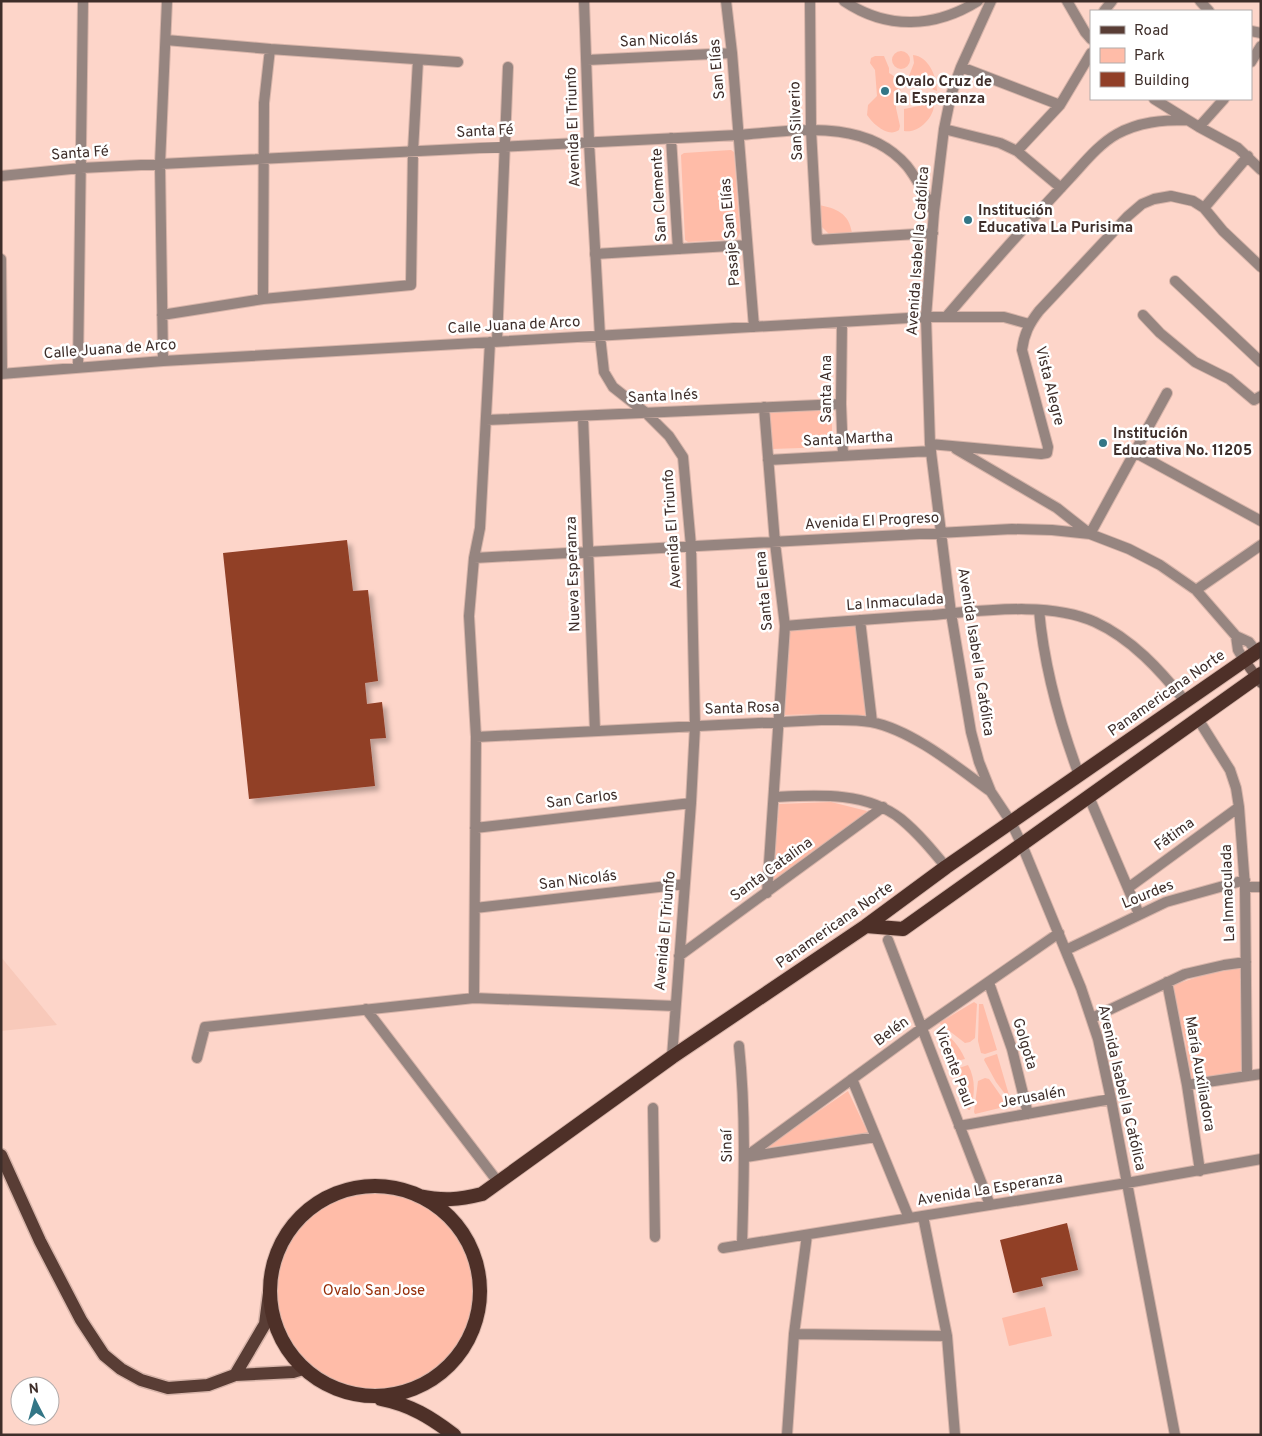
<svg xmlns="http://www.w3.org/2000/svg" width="1262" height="1436" viewBox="0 0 1262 1436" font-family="Overpass,sans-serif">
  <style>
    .built { fill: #f8c9ba }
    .green { fill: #ffbca8 }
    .building { fill: #913f28; filter: url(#shadow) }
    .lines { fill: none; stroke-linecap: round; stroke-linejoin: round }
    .pedestrian-casing { stroke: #d7b4a9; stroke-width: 12 }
    .minor-casing { stroke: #d7b4a9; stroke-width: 12 }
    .secondary-casing { stroke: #d7b4a9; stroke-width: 12 }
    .primary-casing { stroke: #d7b4a9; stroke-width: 15 }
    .trunk-casing { stroke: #d7b4a9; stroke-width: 16 }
    .pedestrian { stroke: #968580; stroke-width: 10 }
    .minor { stroke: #968580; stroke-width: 10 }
    .secondary { stroke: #735b54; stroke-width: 10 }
    .primary { stroke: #593d35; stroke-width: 12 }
    .trunk { stroke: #4e3028; stroke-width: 14 }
    .poi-dot { fill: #337686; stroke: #fff; stroke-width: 2 }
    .labels { text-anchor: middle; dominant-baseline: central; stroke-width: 5; stroke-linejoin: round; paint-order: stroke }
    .street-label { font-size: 15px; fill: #3e2e2a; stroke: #fff }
    .poi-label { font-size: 15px; font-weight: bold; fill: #3e2e2a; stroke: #fff; text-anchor: start }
    .park-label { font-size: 15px; fill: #962d08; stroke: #fff }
  </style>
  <defs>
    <filter id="shadow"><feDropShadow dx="4.5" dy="4.5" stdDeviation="2.5" flood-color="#0004"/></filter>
  </defs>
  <rect width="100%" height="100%" fill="#fdd5c9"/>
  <!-- built -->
  <path class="built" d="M 1,957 L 57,1025 L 1,1031 Z"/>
  <!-- green -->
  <path class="green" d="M892 60a9 9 0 1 1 18 0a9 9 0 1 1-18 0Z
    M 913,55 C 928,56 937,76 937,91 L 916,83 L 912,81 L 909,76 L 914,63 Z
    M 875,56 L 884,56 L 889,68 L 889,73 C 900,79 902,88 900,100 L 896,105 L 896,108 L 900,126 L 899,130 C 888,138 873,124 867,115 L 868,105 L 877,96 L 875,70 L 870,63 L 871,58 Z
    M 934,103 C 935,117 918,134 904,131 L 904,109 Z
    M 731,150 L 734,152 L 740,233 L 737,239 L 688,242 L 685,240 L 681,155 L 684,153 Z
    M 818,205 C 836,208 849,213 852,233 L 829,234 L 818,223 Z
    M 832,409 L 832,444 L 831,447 L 771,449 L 769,410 Z
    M 856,625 L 868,717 L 818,714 L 783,715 L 786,631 Z
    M 831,802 L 867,811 L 864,817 L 773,882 L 779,804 Z
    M 1242,968 L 1242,1073 L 1190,1081 L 1185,1040 L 1171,986 L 1206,974 Z
    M 974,1002 L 977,1004 L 975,1038 L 970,1042 L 965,1043 L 939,1023 Z
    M 979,1004 L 983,1004 L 997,1050 L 985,1054 L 981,1053 L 978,1041 Z
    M 937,1029 L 939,1029 C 951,1037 959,1045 965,1059 L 949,1063 Z
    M 997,1054 L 1011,1102 L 996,1082 L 984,1060 L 985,1058 Z
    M 968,1065 C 976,1079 975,1096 970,1110 L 968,1110 L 953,1070 Z
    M 985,1078 L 989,1079 L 1008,1106 L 975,1114 L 974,1112 L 978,1081 Z
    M 848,1091 L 868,1133 L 765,1148 Z
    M275 1291a99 99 0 1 1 198 0a99 99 0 1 1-198 0Z
    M 1045,1307 L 1052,1336 L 1009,1346 L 1002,1318 Z"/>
  <!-- building -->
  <path class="building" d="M 347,540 L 353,591 L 368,590 L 378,681 L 365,683 L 367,704 L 382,702 L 386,738 L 370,739 L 375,786 L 249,799 L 223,553 Z
    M 1067,1223 L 1078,1270 L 1041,1278 L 1043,1286 L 1013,1293 L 1000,1240 Z"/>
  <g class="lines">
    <!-- pedestrian casing -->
    <g class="pedestrian-casing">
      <path id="pedestrian" d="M 595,254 L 678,249"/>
    </g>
    <!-- minor casing -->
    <g class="minor-casing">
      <path id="minor" d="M 584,1 L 589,142 L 600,336 L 604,372 L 613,387 L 646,413 L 669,436 L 683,457 L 691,546 L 695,726 L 691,803 L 672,1057
        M 726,1 L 732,53 L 754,327
        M 810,1 L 811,130 L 817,240 L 933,233
        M 844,1 C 887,30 935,28 978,1
        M 991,1 L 961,67 L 951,95 L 944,129 L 934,212 L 926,317 L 930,444 L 951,613 L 971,732 L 979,762 L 991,792 L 1011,822 L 1022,845 L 1081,988 L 1098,1039 L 1111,1099 L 1175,1435
        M 1067,1 L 1085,32 L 1091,39
        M 1200,1 L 1209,11
        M 1104,11 L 1112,1
        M 1251,31 L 1261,33
        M 166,40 L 270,49 L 458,62
        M 587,60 L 732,53
        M 1251,62 L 1261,46
        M 961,67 L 1060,105
        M 1154,99 L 1199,127 L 1238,148 L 1261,170
        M 1199,127 L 1224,99
        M 944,129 L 1000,143 L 1017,151 L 1061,188
        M 671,138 L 678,249 L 747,245
        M 1017,151 L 1060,105 L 1091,53
        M 1,176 L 81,168 L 738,135 C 794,131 865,117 907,166 C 918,180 926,196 934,212
        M 1204,208 L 1248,156
        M 1,259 L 2,374
        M 1175,281 L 1261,362
        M 263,299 L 264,103 L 270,49
        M 162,315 L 263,299 L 411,285 L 413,151 L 418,60
        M 1143,315 L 1160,333 L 1195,362 L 1229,379 L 1254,400 L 1261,396
        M 946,317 C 986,270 1028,223 1070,178 C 1084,163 1099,144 1117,134 C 1139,122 1162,120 1187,120
        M 842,322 L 841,404 L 843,456
        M 497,341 L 508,67
        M 163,361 L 160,164 L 167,1
        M 78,367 L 83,1
        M 1,374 L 163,361 L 926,317 L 1004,317 L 1029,324
        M 764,407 L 775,543 L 785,626 L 767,893
        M 583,416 L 595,731
        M 486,420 L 841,404
        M 930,444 L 1041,454 L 1047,453 L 1048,447 L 1022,350 C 1024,334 1029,324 1039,311 L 1128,216 L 1142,204 L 1154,199 L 1171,196 L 1193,201 L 1204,208 L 1223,231 L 1261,267
        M 956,449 L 1057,508 L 1090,534 L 1167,393
        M 1136,453 L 1261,521
        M 768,460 L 931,451
        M 474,558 L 1012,529 L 1052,530 L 1090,534 L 1129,549 L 1160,565 L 1196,590 L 1236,636 L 1249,642 L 1257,652
        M 1196,590 L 1261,545
        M 1039,610 C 1044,667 1059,721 1079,775
        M 860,620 L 872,722
        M 785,626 C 834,622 883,618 933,615 C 981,611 1050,601 1095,622 C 1132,639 1160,670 1185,701
        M 1236,636 L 1238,650 L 1244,660
        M 1198,719 L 1230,770 L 1236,788 L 1239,807 L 1245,887 L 1247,1076
        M 476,737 L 821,720 C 838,720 855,719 871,722 C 912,730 957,767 990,791
        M 774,797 C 816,795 866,791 901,819 C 918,833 932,850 946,867
        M 1089,797 L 1139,914
        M 475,828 L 691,803
        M 1245,887 L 1261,887
        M 1128,888 L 1239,807
        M 475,908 L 685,884
        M 888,940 L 990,1205
        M 1066,950 L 1166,902 L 1245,880
        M 679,956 L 883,807
        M 1167,982 L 1187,1085 L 1200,1171
        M 989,983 L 1012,1049 L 1028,1114
        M 474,998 L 476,737 L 469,616 L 474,558 L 480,528 L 490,342
        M 366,1009 L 498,1182
        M 1092,1018 L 1185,974 L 1224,965 L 1246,962
        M 739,1046 C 746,1112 744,1179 742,1245
        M 197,1058 L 205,1027 L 474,998 L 675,1006
        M 852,1079 L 909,1218
        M 1187,1085 L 1261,1074
        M 653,1108 L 655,1237
        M 959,1126 L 1111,1099
        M 746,1157 L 876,1137
        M 744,1158 L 922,1028 L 1059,933
        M 923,1216 L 947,1336 L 955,1435
        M 723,1248 L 1127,1183 L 1261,1159
        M 794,1334 L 947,1336
        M 787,1435 L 794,1334 L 807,1235"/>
    </g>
    <!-- secondary casing -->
    <g class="secondary-casing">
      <path id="secondary" d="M 1244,660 L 1261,683"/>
    </g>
    <!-- primary casing -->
    <g class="primary-casing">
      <path id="primary" d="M 1,1155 L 40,1241 L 81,1320 L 104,1355 L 121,1369 L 141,1380 L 168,1388 L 208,1385 L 235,1375 L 293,1372 L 303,1369
        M 235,1375 L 265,1324 L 269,1293"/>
    </g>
    <!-- trunk casing -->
    <g class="trunk-casing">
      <path id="trunk" d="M 866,926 L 903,929 L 1261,674
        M270 1291a105 105 0 1 1 210 0a105 105 0 1 1-210 0Z
        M 419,1196 C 443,1201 458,1200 482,1194 L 672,1057 L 866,926 L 946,867 L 1261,649
        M 381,1399 C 411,1405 430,1417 454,1435"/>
    </g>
    <!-- pedestrian -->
    <use href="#pedestrian" class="pedestrian"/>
    <!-- minor -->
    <use href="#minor" class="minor"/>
    <!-- secondary -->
    <use href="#secondary" class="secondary"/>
    <!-- primary -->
    <use href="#primary" class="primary"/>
    <!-- trunk -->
    <use href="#trunk" class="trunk"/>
  </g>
  <!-- markers -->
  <g class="poi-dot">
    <circle cx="885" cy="91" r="5"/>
    <circle cx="968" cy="220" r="5"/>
    <circle cx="1103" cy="443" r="5"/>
  </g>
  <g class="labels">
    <!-- street labels -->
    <g class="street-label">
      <text transform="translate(659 41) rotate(-3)">San Nicolás</text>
      <text transform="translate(718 69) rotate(-95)">San Elías</text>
      <text transform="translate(797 121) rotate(-92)">San Silverio</text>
      <text transform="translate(574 127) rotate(-92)">Avenida El Triunfo</text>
      <text transform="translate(485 132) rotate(-3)">Santa Fé</text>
      <text transform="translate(80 154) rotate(-4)">Santa Fé</text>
      <text transform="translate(660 195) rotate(-93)">San Clemente</text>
      <text transform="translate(731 232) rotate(-95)">Pasaje San Elías</text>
      <text transform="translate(919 251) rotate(-86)">Avenida Isabel la Católica</text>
      <text transform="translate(514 326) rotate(-3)">Calle Juana de Arco</text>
      <text transform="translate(110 350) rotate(-4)">Calle Juana de Arco</text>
      <text transform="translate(1049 386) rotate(76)">Vista Alegre</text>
      <text transform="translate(827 389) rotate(-90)">Santa Ana</text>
      <text transform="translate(663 397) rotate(-3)">Santa Inés</text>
      <text transform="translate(848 440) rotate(-3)">Santa Martha</text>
      <text transform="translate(872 522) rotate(-3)">Avenida El Progreso</text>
      <text transform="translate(673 529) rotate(-94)">Avenida El Triunfo</text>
      <text transform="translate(574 574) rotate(-92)">Nueva Esperanza</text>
      <text transform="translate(765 591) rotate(-95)">Santa Elena</text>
      <text transform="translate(895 603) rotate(-4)">La Inmaculada</text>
      <text transform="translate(975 652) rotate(81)">Avenida Isabel la Católica</text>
      <text transform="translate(1167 694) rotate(-35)">Panamericana Norte</text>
      <text transform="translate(742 709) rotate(-2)">Santa Rosa</text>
      <text transform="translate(582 800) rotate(-7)">San Carlos</text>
      <text transform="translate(1175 835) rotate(-36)">Fátima</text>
      <text transform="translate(772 870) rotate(-36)">Santa Catalina</text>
      <text transform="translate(578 881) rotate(-7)">San Nicolás</text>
      <text transform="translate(1229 893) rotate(-92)">La Inmaculada</text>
      <text transform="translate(1148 895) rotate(-22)">Lourdes</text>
      <text transform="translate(835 926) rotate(-35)">Panamericana Norte</text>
      <text transform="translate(666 931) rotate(-85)">Avenida El Triunfo</text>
      <text transform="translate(892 1032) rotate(-36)">Belén</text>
      <text transform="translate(1024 1044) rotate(73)">Golgota</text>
      <text transform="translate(953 1067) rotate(69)">Vicente Paul</text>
      <text transform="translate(1199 1074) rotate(80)">María Auxiliadora</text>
      <text transform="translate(1121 1088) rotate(77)">Avenida Isabel la Católica</text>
      <text transform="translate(1033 1098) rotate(-10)">Jerusalén</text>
      <text transform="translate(728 1146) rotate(-91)">Sinaí</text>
      <text transform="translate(990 1190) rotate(-9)">Avenida La Esperanza</text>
    </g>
    <!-- poi labels -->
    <g class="poi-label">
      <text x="895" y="82">Ovalo Cruz de<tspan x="895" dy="17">la Esperanza</tspan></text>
      <text x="978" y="211">Institución<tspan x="978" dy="17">Educativa La Purisima</tspan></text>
      <text x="1113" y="434">Institución<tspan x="1113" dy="17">Educativa No. 11205</tspan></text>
    </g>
    <!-- park labels -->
    <g class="park-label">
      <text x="374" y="1291">Ovalo San Jose</text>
    </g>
  </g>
  <!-- border -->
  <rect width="1262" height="1436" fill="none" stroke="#3e2e2a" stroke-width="5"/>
  <!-- legend -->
  <rect x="1090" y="10" width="162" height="90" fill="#ffffff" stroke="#b2abaa"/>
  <rect x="1100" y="26" width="25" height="8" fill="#593d35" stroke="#b2abaa"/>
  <text x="1134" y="35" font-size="15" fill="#3e2e2a">Road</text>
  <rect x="1100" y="48" width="25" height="15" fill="#ffbca8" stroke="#b2abaa"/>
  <text x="1134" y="60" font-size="15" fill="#3e2e2a">Park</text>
  <rect x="1100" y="72" width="25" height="15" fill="#913f28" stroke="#b2abaa"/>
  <text x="1134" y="85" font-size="15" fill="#3e2e2a">Building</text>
  <!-- north arrow -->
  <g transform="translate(35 1401) rotate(354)"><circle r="24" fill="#ffffff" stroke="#b2abaa"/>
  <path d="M0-4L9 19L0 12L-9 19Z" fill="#337686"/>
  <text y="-8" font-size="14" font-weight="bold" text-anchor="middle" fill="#3e2e2a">N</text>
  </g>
</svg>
